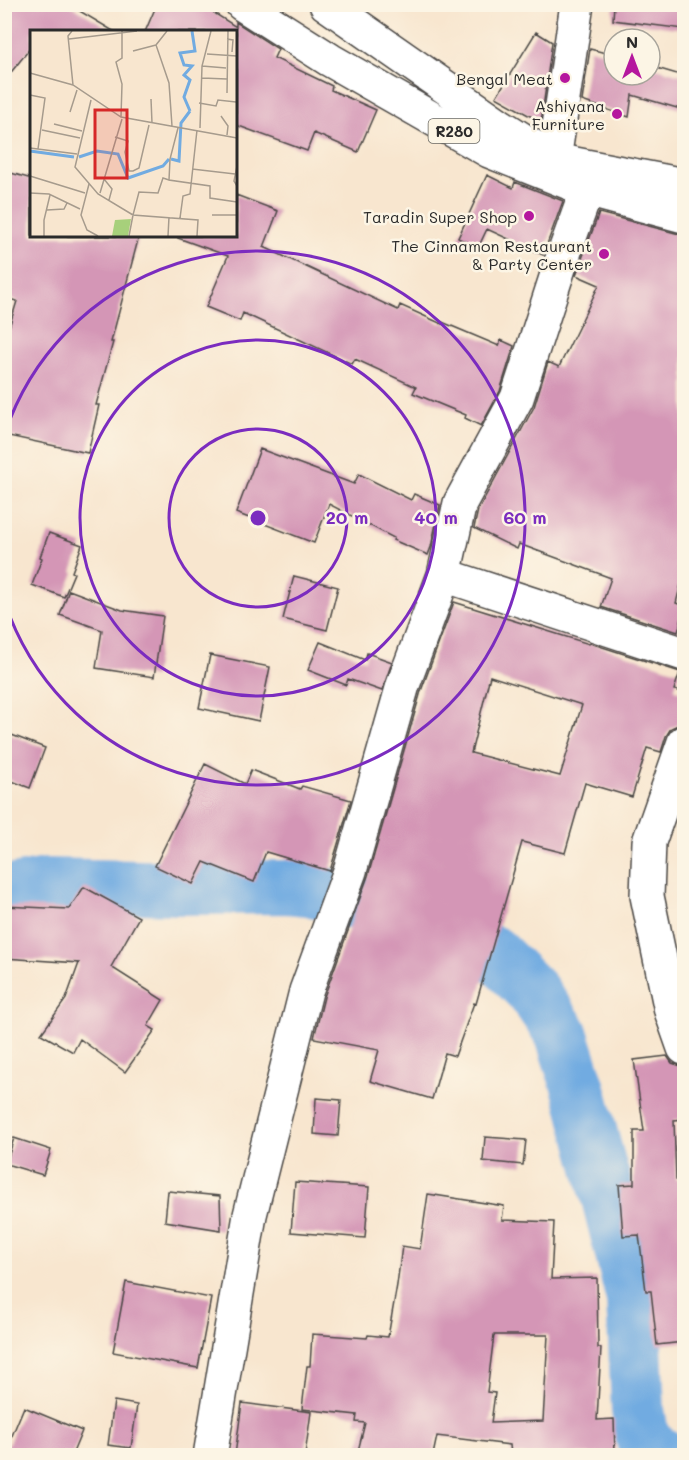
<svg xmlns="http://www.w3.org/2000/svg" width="689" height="1460" viewBox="0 0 689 1460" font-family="Mali,sans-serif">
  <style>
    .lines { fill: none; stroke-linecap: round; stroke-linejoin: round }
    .river { stroke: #71abe1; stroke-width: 54 }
    .building { fill: #d496b6; fill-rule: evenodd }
    .minor-casing { stroke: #4a4744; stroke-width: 36 }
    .major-casing { stroke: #4a4744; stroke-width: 36 }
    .minor { stroke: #fff; stroke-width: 33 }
    .major { stroke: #fff; stroke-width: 33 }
    .ring { fill: none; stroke: #7b2cbf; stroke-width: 3 }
    .poi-dot { fill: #b5179e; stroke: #fcf5e5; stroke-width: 2 }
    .labels { text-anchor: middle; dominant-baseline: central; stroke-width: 5; stroke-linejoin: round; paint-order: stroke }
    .shield { fill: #fcf5e5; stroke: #6a6863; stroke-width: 1.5 }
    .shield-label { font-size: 15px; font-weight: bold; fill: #2b2b2b }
    .poi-label { font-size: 16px; fill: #2b2b2b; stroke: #fcf5e5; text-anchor: end }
    .inset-river { fill: none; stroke: #71abe1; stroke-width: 3 }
    .inset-road { fill: none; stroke: #a69b8d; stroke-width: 1.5 }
    .view { fill: #d62828; fill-opacity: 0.15; stroke: #d62828; stroke-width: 3 }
    .inset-edge { fill: none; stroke: #2b2b2b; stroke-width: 3 }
    .centre { fill: #7b2cbf; stroke: #fcf5e5; stroke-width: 3 }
    .ring-label { font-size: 18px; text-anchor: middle; font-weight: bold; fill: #7b2cbf; stroke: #fcf5e5; stroke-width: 5; stroke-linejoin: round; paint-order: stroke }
  </style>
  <rect width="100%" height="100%" fill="#fcf5e5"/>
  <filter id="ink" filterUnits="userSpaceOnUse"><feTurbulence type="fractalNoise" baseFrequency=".0167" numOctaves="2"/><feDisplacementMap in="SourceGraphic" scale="12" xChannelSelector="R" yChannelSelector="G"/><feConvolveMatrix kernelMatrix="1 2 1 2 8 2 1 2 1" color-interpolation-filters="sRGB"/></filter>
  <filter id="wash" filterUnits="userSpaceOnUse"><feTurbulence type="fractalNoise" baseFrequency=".008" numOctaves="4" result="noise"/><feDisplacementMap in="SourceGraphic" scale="24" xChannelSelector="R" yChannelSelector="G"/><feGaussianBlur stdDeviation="1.35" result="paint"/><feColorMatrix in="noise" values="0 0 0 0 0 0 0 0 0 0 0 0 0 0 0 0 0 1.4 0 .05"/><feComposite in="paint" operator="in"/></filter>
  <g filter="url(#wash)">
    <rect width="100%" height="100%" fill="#f8e6cf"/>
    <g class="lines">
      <!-- river -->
      <path class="river" d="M 4,893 L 46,885 L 184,888 L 286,887 L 309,889 L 376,909 L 494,953 L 533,992 L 561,1033 L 579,1089 L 604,1182 L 633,1299 L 638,1410 L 643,1440 L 657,1452 L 664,1456"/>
    </g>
    <g id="blocks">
      <!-- building -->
      <path class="building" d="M 4,4 L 68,4 L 115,32 L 32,32 L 32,46 L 4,81 Z
        M 157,4 L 200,4 L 236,27 L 236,22 L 278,49 L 274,58 L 332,86 L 331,90 L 376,110 L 358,152 L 314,133 L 307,151 L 236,125 L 236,32 L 145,32 Z
        M 614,4 L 684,4 L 684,29 L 613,20 Z
        M 536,32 L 552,42 L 541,122 L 496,97 Z
        M 590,49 L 614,55 L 614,75 L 650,75 L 650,66 L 684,76 L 684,110 L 632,95 L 629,117 L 582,101 Z
        M 4,171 L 32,179 L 32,236 L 139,236 L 111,342 L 113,342 L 96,405 L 99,405 L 88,453 L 4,435 L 4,344 L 17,301 L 4,298 Z
        M 487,175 L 513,188 L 515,182 L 563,201 L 543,255 L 487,229 L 478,248 L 458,238 Z
        M 236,195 L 278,211 L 264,247 L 398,310 L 400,305 L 442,324 L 442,322 L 499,346 L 501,340 L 514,346 L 500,391 L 481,426 L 465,418 L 466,415 L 413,393 L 416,387 L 355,359 L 352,364 L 243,313 L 240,321 L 206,307 L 228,256 L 178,238 L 179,236 L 236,236 Z
        M 599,213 L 679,234 L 684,234 L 684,572 L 676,603 L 684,606 L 684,610 L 678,632 L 601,607 L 611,578 L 519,544 L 517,549 L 474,528 L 478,510 L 534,407 L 548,362 L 559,367 L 599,285 L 576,275 Z
        M 260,449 L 354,484 L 359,474 L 411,500 L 414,494 L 440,505 L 431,547 L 428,555 L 393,540 L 394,538 L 329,504 L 314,543 L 236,513 Z
        M 49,533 L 82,545 L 72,572 L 74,573 L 64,597 L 32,585 L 42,558 L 40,557 Z
        M 294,576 L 338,587 L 327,630 L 283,619 Z
        M 69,590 L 122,610 L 163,616 L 154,677 L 96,668 L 102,630 L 60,615 Z
        M 454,602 L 589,644 L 590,643 L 680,672 L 674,690 L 684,692 L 684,724 L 680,724 L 671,728 L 666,736 L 661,752 L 647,748 L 632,797 L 585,783 L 565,853 L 522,842 L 476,1004 L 474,1003 L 455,1056 L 445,1053 L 432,1099 L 370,1081 L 379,1050 L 314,1038 L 324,997 L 368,876 L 421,691 ZM 490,676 L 582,705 L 560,776 L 471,753 Z
        M 320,642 L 365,660 L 367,653 L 392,662 L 382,691 L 348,679 L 346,685 L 308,670 Z
        M 210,655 L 270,667 L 259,721 L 199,708 Z
        M 4,732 L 45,748 L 30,788 L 4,778 Z
        M 205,764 L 245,784 L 251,770 L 300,789 L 302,786 L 351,800 L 330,871 L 266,852 L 254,882 L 204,862 L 193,884 L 155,866 Z
        M 84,887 L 139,917 L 111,967 L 163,1000 L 148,1026 L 155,1030 L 125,1072 L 80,1039 L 73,1052 L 41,1034 L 66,999 L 79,963 L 4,958 L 4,906 L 69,909 Z
        M 667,1056 L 672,1063 L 681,1066 L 684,1090 L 684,1119 L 674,1120 L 676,1180 L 684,1180 L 684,1342 L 657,1345 L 651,1291 L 646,1291 L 639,1235 L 623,1236 L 619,1185 L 634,1184 L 634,1131 L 644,1131 L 634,1060 Z
        M 316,1098 L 341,1100 L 338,1136 L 314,1134 Z
        M 485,1137 L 526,1140 L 523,1165 L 483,1161 Z
        M 14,1138 L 51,1150 L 43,1175 L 6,1164 Z
        M 295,1182 L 369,1187 L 365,1238 L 291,1232 Z
        M 168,1191 L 220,1196 L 221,1230 L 165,1221 Z
        M 428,1194 L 504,1206 L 502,1220 L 554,1222 L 551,1279 L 597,1278 L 598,1348 L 601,1348 L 597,1420 L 614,1419 L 615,1454 L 511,1455 L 510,1445 L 437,1436 L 433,1455 L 357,1455 L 365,1423 L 356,1422 L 357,1415 L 302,1409 L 307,1366 L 310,1366 L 312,1334 L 367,1338 L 368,1335 L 388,1337 L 397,1285 L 402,1246 L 420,1249 ZM 494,1335 L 548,1335 L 543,1421 L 491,1423 L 495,1393 L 487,1392 Z
        M 126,1282 L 211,1298 L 198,1368 L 113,1352 Z
        M 114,1401 L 137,1405 L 131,1448 L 108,1445 Z
        M 242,1403 L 311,1412 L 305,1455 L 235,1455 Z
        M 24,1407 L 82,1431 L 72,1455 L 4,1455 Z"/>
    </g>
  </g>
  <g filter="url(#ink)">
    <use href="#blocks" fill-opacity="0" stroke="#4a4744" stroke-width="1.5"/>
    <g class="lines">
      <!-- minor casing -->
      <g class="minor-casing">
        <path id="minor" d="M 554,160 L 577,4
          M 444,575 L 684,654
          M 684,742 L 649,842 L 647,896 L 671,1011 L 684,1048
          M 210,1456 L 250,1215 L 306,991 L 350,871 L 403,685 L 444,575 L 460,503 L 517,398 L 561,262 L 587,190"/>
      </g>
      <!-- major casing -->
      <g class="major-casing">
        <path id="major" d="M 242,4 L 330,60 L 489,151 L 587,190 L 684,216
          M 326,4 L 501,126 L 554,160 L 684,185"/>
      </g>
      <!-- minor -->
      <use href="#minor" class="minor"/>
      <!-- major -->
      <use href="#major" class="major"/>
    </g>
  </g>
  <!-- distance rings -->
  <g class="ring">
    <circle cx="258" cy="518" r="89"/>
    <circle cx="258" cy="518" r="178"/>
    <path d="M5 433A267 267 0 1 1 5 603"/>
  </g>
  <!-- markers -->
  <g class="poi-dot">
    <circle cx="565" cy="78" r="6"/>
    <circle cx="617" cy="114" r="6"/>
    <circle cx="529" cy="216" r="6"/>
    <circle cx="604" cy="254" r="6"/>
  </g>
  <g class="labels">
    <!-- shield labels -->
    <rect class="shield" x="428.5" y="119" width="51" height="24" rx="4.5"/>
    <g class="shield-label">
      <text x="454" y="131">R280</text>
    </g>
    <!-- poi labels -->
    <g class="poi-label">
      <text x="553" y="78">Bengal Meat</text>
      <text x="605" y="105">Ashiyana<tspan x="605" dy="18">Furniture</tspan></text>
      <text x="517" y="216">Taradin Super Shop</text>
      <text x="592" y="245">The Cinnamon Restaurant<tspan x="592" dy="18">&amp; Party Center</tspan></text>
    </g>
  </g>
  <!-- overview -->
  <g transform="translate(30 30)">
    <rect width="207" height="207" fill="#f8e6cf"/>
    <path d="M 101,189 L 98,206 L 82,206 L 85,190 Z" fill="#a7d07b"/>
    <path class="inset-river" d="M 160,81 L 154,67 L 160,50 L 154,45 L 162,36 L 154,35 L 150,23 L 165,21 L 162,1M 0,121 L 44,127M 49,127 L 67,121 L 88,124 L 98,148 L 133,136 L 139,129M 141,129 L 149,131 L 151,93 L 160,81"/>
    <path class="inset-road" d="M 42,1 L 38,6 L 43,55M 137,1 L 126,15 L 139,53 L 142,96M 39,9 L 107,1M 197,9 L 203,10 L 202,22M 103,21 L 126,15M 177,24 L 207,26M 172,36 L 196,38M 0,43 L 43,55 L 91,87 L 207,108M 172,48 L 197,49M 197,63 L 198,1M 0,65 L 15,68 L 8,119M 121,69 L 122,93M 61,70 L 45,137 L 68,164 L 103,185M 169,73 L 186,76 L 188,70 L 206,72M 40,82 L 47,60M 191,86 L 198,96 L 197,105M 91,87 L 92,54 L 86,32 L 92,28 L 92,1M 24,94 L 52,101M 148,98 L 140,129 L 139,150 L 180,156 L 180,168 L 207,172M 170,98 L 172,36 L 181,1M 12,100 L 50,108M 85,107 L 98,111 L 95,122 L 99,141 L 103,141 L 109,138 L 119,95M 0,118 L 47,124M 207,136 L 204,151 L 207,156M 162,139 L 205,144M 0,146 L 55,163M 74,149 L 82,159 L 79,170M 139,150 L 133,148 L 128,163 L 109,162 L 103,185 L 168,190 L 167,206M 59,154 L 51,185 L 57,200 L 68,206M 0,163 L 19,164 L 50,179M 70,163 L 92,89M 17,180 L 34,179 L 37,173M 182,185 L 207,185M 150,188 L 153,166 L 160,164 L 167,100M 14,206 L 14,190 L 20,165M 99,206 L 103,185M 138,206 L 139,187"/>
    <path class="view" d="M 65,80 L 97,80 L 97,148 L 65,148 Z"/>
    <rect width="207" height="207" class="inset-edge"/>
  </g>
  <circle cx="258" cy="518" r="9" class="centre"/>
  <g class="ring-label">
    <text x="347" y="524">20 m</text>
    <text x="436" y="524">40 m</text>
    <text x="525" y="524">60 m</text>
  </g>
  <!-- margin -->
  <rect width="689" height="1460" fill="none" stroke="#fcf5e5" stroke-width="24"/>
  <!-- north arrow -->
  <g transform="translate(632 57)"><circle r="28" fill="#fcf5e5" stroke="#a8a49b" stroke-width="1.5"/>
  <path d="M0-4.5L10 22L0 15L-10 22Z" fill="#b5179e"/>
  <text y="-9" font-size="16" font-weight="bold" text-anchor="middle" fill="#2b2b2b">N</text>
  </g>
</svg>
